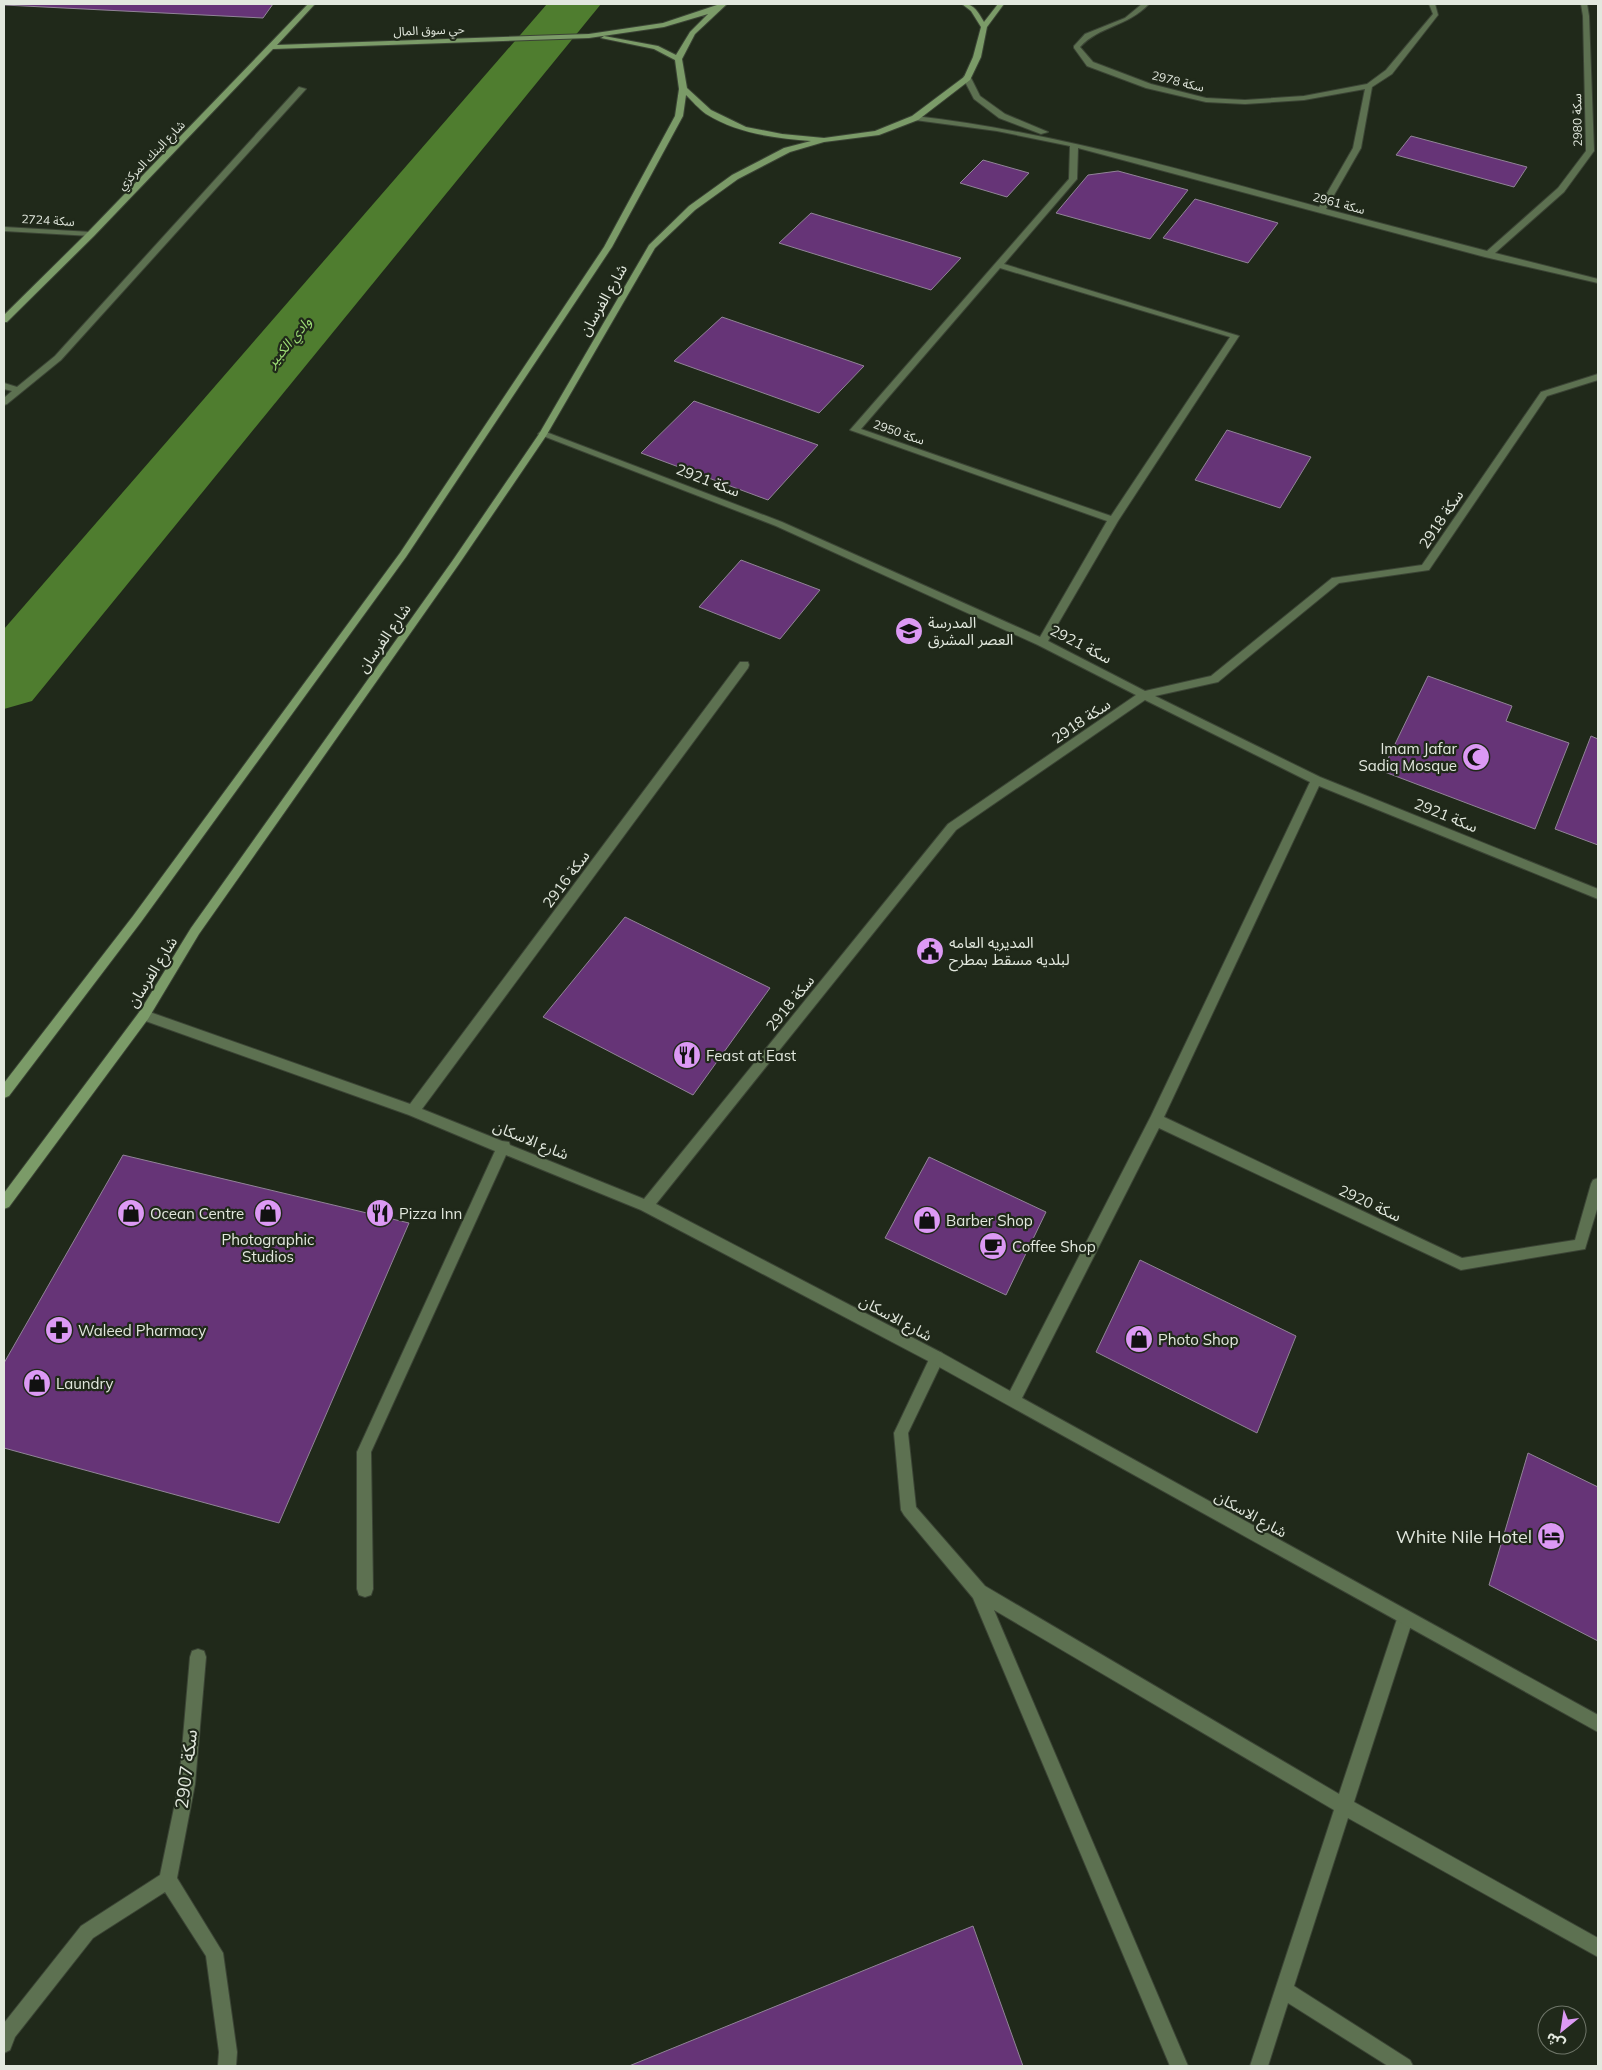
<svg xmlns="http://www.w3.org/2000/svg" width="1602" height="2070" viewBox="0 0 1602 2070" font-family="Mulish,'Noto Sans Arabic',sans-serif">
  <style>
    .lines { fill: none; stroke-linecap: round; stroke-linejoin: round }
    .river { fill: #4f7d2f; fill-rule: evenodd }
    .building { fill: #663477; stroke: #918497 }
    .lane-casing { stroke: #3b4435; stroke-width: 2 }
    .street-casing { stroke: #3b4435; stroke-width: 2 }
    .secondary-casing { stroke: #3b4435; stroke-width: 2 }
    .lane { fill: #5d7151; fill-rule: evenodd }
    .street { fill: #5d7151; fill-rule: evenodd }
    .secondary { fill: #7b9b68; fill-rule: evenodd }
    .labels { text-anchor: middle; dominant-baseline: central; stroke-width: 4.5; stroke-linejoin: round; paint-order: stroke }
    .far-street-label { font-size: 12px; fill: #e2e8de; stroke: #20291a }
    .far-water-label { font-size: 14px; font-style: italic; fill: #9ede76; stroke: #20291a }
    .street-label { font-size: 15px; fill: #e2e8de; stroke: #20291a }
    .poi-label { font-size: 15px; fill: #e2e8de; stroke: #20291a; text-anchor: start }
    .near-poi-label { font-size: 18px; fill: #e2e8de; stroke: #20291a; text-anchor: end }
    .near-street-label { font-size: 18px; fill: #e2e8de; stroke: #20291a }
  </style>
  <rect width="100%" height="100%" fill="#20291a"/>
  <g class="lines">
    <!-- river -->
    <path class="river" d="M 547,4 L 601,4 L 32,701 L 4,709 L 4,629 Z"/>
  </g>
  <!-- building -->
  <path class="building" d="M 4,4 L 273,4 L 263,18 L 4,5 Z
    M 1411,136 L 1527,167 L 1514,187 L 1396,155 Z
    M 983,160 L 1029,173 L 1007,197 L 960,183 Z
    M 1118,171 L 1188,190 L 1150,239 L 1056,213 L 1088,175 Z
    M 1195,199 L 1278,223 L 1248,263 L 1163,238 Z
    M 811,213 L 961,258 L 931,290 L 779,243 Z
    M 722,317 L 864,366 L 819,413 L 674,361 Z
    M 694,401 L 818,445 L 768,500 L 641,453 Z
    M 1227,430 L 1311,457 L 1280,508 L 1195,480 Z
    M 741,560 L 820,590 L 780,639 L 699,607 Z
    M 1428,676 L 1512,706 L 1506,721 L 1569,743 L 1535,829 L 1382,771 Z
    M 1591,736 L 1598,739 L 1598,845 L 1555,829 Z
    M 625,917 L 770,988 L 693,1095 L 543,1017 Z
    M 123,1155 L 409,1223 L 279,1523 L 4,1448 L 4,1363 Z
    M 929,1157 L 1046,1212 L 1006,1295 L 885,1238 Z
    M 1140,1260 L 1296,1336 L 1257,1433 L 1096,1352 Z
    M 1528,1453 L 1598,1487 L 1598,1641 L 1489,1585 Z
    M 973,1926 L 1023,2066 L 629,2066 Z"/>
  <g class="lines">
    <!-- lane casing -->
    <g class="lane-casing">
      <path id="lane" d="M 299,87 L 306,89 L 61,360 L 7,404 L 4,405 L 4,398 L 12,391 L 4,389 L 4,383 L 17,387 L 55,356 Z
        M 937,1351 L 942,1353 L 944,1358 L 908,1433 L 916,1507 L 985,1586 L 1339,1794 L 1397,1619 L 1399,1613 L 1405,1611 L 1411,1613 L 1413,1619 L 1354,1802 L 1598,1938 L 1598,1957 L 1348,1818 L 1294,1986 L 1410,2060 L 1413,2066 L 1388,2066 L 1288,2003 L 1268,2066 L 1250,2066 L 1334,1810 L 994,1610 L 1188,2066 L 1170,2066 L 973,1598 L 904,1515 L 901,1510 L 894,1433 L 932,1353 Z"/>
    </g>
    <!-- street casing -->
    <g class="street-casing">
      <path id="street" d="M 1142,4 L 1149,4 C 1127,27 1099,26 1080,47 L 1093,62 L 1151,84 L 1206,98 L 1245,100 L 1304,96 L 1367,84 L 1386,70 L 1433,14 L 1429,4 L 1435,4 L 1438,15 L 1392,74 L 1372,87 L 1361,148 L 1326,209 L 1487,251 L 1558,188 L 1586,151 L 1583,16 L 1581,4 L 1587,4 L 1589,16 L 1594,151 L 1564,192 L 1495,253 L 1598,279 L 1598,283 L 1485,257 L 1078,148 L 1077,179 L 1004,264 L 1239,336 L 1118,521 L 1048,641 L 1145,691 L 1211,676 L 1332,578 L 1422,565 L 1541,392 L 1598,374 L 1598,380 L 1547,396 L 1429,570 L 1339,583 L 1218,682 L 1155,696 L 1320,777 L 1598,889 L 1598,899 L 1319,786 L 1164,1117 L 1462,1258 L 1575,1240 L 1591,1184 L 1593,1180 L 1598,1178 L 1598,1206 L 1585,1249 L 1461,1270 L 1159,1128 L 1022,1398 L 1598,1715 L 1598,1732 L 932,1363 L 641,1210 L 506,1155 L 371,1452 L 373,1589 L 371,1595 L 365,1597 L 359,1595 L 357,1589 L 357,1452 L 495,1151 L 409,1115 L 140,1019 L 138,1015 L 140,1011 L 144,1010 L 410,1104 L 740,662 L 748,662 L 749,665 L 748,668 L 422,1109 L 502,1141 L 509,1142 L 510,1145 L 644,1199 L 948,824 L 1136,695 L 1038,645 L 776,526 L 538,434 L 540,432 L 546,432 L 782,522 L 1040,637 L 1107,521 L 850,430 L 1069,179 L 1070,146 L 997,131 L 915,120 L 911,118 L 915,116 C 1054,132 1184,171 1319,207 L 1353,148 L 1365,89 L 1304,100 L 1245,104 L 1206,102 L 1146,88 L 1087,66 L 1074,48 L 1074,46 L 1085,34 L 1125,18 ZM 1000,268 L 1230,337 L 1111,516 L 861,429 ZM 1145,700 L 1310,782 L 1151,1116 L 1010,1391 L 942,1353 L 656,1204 L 956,830 Z
        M 964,76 L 970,76 L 980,96 L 1005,114 L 1048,132 L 1041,134 L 999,118 L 974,99 L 963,78 Z
        M 4,227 L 91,232 L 95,234 L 91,236 L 4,231 Z
        M 198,1649 L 204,1651 L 206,1657 L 195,1784 L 177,1878 L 223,1953 L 237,2052 L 236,2066 L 218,2066 L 219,2052 L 206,1956 L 165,1892 L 93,1938 L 15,2037 L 10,2050 L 4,2053 L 4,2023 L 81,1926 L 160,1875 L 179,1784 L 190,1657 L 192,1651 Z"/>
    </g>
    <!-- secondary casing -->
    <g class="secondary-casing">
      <path id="secondary" d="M 308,4 L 315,4 L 277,45 L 589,34 L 663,23 L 720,4 L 727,4 L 695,34 L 682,59 L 687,88 L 711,110 L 746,127 L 782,134 L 824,138 L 875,131 L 912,116 L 964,77 L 973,57 L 981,27 L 971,11 L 962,4 C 974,3 978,12 984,22 L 998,4 L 1004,4 L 987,27 L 981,57 L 970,80 L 918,120 L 879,135 L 824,142 L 790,152 L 738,179 L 695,210 L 655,248 L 546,436 L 459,564 L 199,934 L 148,1019 L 9,1207 L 4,1209 L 4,1193 L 140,1011 L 191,928 L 453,560 L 539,434 L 649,245 L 689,206 L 732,175 L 784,148 L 811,141 C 775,138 738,134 706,114 C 699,109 692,101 686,95 L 683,116 L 612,247 L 406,557 L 141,922 L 9,1096 L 4,1098 L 4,1083 L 133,916 L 400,553 L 604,247 L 675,116 L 679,89 L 675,60 L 654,49 L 601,38 L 604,36 L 658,46 L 676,55 L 690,32 L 708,14 L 664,27 L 589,38 L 273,49 L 94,236 L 7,322 L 4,322 L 4,315 L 88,232 Z"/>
    </g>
    <!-- lane -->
    <use href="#lane" class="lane"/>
    <!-- street -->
    <use href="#street" class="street"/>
    <!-- secondary -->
    <use href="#secondary" class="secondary"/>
  </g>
  <!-- icons -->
  <defs>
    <g id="school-disc" transform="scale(1.4375)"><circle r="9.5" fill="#dc99f4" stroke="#20291a"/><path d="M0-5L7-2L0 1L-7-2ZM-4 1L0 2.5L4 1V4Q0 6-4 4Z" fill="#111"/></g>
    <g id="mosque-disc" transform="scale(1.4375)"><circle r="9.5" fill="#dc99f4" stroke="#20291a"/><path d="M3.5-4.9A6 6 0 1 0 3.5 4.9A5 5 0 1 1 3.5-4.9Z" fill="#111"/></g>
    <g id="civic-disc" transform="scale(1.4375)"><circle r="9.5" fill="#dc99f4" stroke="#20291a"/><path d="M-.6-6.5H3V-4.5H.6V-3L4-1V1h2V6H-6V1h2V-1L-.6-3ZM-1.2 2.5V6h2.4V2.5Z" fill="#111"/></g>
    <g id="restaurant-disc" transform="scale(1.4375)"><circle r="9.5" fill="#dc99f4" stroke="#20291a"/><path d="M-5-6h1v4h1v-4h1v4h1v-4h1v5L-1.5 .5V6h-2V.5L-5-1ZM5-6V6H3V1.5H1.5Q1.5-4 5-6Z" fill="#111"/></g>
    <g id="shop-disc" transform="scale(1.4375)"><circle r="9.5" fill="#dc99f4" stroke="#20291a"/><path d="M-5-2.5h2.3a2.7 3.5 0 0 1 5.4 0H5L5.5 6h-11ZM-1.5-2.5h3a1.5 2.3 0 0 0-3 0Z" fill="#111"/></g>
    <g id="cafe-disc" transform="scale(1.4375)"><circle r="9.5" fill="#dc99f4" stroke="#20291a"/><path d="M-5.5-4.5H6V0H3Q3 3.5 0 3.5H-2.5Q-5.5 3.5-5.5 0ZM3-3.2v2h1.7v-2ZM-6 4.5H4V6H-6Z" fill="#111"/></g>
    <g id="pharmacy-disc" transform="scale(1.4375)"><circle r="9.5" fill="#dc99f4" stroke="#20291a"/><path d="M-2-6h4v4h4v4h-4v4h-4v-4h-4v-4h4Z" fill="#111"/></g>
    <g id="hotel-disc" transform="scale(1.4375)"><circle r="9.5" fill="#dc99f4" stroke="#20291a"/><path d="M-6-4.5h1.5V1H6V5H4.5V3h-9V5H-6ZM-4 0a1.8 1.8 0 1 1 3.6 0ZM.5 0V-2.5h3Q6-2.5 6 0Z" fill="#111"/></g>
  </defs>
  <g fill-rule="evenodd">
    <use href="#school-disc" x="909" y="631"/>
    <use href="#mosque-disc" x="1476" y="757"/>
    <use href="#civic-disc" x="930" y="951"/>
    <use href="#restaurant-disc" x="687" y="1055"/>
    <use href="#shop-disc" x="131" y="1213"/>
    <use href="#shop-disc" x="268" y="1213"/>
    <use href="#restaurant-disc" x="380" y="1213"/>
    <use href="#shop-disc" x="927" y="1220"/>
    <use href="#cafe-disc" x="993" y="1246"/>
    <use href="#pharmacy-disc" x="59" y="1330"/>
    <use href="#shop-disc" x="1139" y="1339"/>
    <use href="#shop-disc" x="37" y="1383"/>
    <use href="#hotel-disc" x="1551" y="1536"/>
  </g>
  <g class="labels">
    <!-- far-street labels -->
    <g class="far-street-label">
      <text transform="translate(429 30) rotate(-2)">حي سوق المال</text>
      <text transform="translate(1178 81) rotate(14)">سكة 2978</text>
      <text transform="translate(1577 120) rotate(-91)">سكة 2980</text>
      <text transform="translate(151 155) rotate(-46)">شارع البنك المركزي</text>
      <text transform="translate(1339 203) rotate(15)">سكة 2961</text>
      <text transform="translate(48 220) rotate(3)">سكة 2724</text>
      <text transform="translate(899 432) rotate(19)">سكة 2950</text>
    </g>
    <!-- far-water labels -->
    <g class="far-water-label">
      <text transform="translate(289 342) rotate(-50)">وادي الكبير</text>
    </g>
    <!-- street labels -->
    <g class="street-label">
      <text transform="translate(603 300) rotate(-60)">شارع الفرسان</text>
      <text transform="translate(708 480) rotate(21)">سكة 2921</text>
      <text transform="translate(1441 519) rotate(-56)">سكة 2918</text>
      <text transform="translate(384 638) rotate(-55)">شارع الفرسان</text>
      <text transform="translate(1081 644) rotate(27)">سكة 2921</text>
      <text transform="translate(1081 721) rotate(-34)">سكة 2918</text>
      <text transform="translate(1446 815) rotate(22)">سكة 2921</text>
      <text transform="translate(566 879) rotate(-53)">سكة 2916</text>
      <text transform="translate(152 972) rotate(-58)">شارع الفرسان</text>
      <text transform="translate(790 1003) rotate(-51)">سكة 2918</text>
      <text transform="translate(531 1140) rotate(22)">شارع الاسكان</text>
      <text transform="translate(1370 1203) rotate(25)">سكة 2920</text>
      <text transform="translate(896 1318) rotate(28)">شارع الاسكان</text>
      <text transform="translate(1251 1514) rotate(29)">شارع الاسكان</text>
    </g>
    <!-- poi labels -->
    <g class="poi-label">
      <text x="928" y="622">المدرسة<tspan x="928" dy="17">العصر المشرق</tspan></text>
      <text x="1457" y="748" text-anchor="end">Imam Jafar<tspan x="1457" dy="17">Sadiq Mosque</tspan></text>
      <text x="949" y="942">المديريه العامه<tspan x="949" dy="17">لبلديه مسقط بمطرح</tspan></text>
      <text x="706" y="1055">Feast at East</text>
      <text x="150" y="1213">Ocean Centre</text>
      <text x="399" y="1213">Pizza Inn</text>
      <text x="946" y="1220">Barber Shop</text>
      <text x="268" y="1239" text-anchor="middle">Photographic<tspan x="268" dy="17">Studios</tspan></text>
      <text x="1012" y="1246">Coffee Shop</text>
      <text x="78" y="1330">Waleed Pharmacy</text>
      <text x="1158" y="1339">Photo Shop</text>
      <text x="56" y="1383">Laundry</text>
    </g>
    <!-- near-poi labels -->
    <g class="near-poi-label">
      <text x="1532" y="1536">White Nile Hotel</text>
    </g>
    <!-- near-street labels -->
    <g class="near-street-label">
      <text transform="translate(186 1769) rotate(-83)">سكة 2907</text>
    </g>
  </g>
  <!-- border -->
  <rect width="1602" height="2070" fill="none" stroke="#e2e8de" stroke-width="10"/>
  <!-- north arrow -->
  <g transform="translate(1562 2030) rotate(210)"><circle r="24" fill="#20291a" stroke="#6e7568"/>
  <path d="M0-4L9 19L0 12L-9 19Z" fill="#dc99f4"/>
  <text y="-8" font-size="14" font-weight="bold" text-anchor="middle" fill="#e2e8de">ش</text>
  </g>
</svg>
